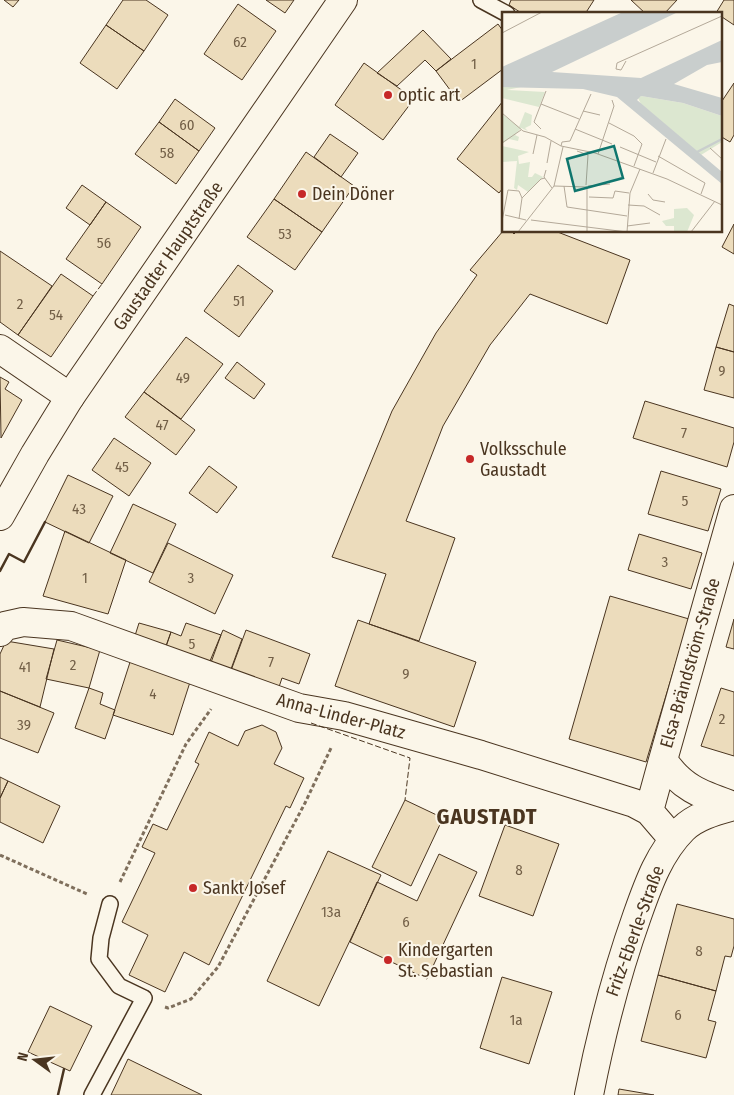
<svg xmlns="http://www.w3.org/2000/svg" width="734" height="1095" viewBox="0 0 734 1095" font-family="'Fira Sans Condensed',sans-serif">
  <style>
    .building { fill: #ecdcbc; stroke: #4a3520 }
    .lines { fill: none; stroke-linecap: round; stroke-linejoin: round }
    .lane-casing { stroke: #4a3520; stroke-width: 18 }
    .street-casing { stroke: #4a3520; stroke-width: 30 }
    .secondary-casing { stroke: #4a3520; stroke-width: 30 }
    .path { stroke: #7f6f5c; stroke-width: 3; stroke-dasharray: 4 2.5; stroke-linecap: butt }
    .lane { stroke: #fbf6e9; stroke-width: 15 }
    .street { stroke: #fbf6e9; stroke-width: 28 }
    .secondary { stroke: #fbf6e9; stroke-width: 28 }
    .fence { stroke: #4a3520; stroke-width: 1; stroke-dasharray: 6 2.5; stroke-linecap: butt }
    .wall { stroke: #4a3520; stroke-width: 2.5 }
    .poi-dot { fill: #c62828; stroke: #fbf6e9; stroke-width: 2 }
    .labels { text-anchor: middle; dominant-baseline: central; stroke-width: 4; stroke-linejoin: round; paint-order: stroke }
    .number-label { font-size: 15px; fill: #725f47 }
    .poi-label { font-size: 18px; fill: #4a3520; stroke: #fbf6e9; text-anchor: start }
    .street-label { font-size: 18px; fill: #4a3520; stroke: #fbf6e9 }
    .district-label { font-size: 22px; font-weight: bold; letter-spacing: 1px; fill: #4a3520; stroke: #fbf6e9 }
    .inset-river { fill: none; stroke: #c9cecd; stroke-width: 2.5 }
    .inset-road { fill: none; stroke: #b4a999; stroke-width: 1 }
    .view { fill: #0f766e; fill-opacity: 0.15; stroke: #0f766e; stroke-width: 2.5 }
    .inset-edge { fill: none; stroke: #4a3520; stroke-width: 2.5 }
  </style>
  <rect width="100%" height="100%" fill="#fbf6e9"/>
  <!-- building -->
  <path class="building" d="M 4,0 L 19,0 L 13,7 Z
    M 123,0 L 146,0 L 168,15 L 144,51 L 106,25 Z
    M 266,0 L 294,0 L 285,13 Z
    M 511,0 L 594,0 L 585,14 L 523,14 L 509,5 Z
    M 631,0 L 677,0 L 664,14 L 646,14 Z
    M 724,0 L 734,0 L 734,25 L 716,13 Z
    M 238,4 L 276,31 L 242,80 L 204,54 Z
    M 498,24 L 503,31 L 503,69 L 459,102 L 436,71 Z
    M 106,25 L 144,51 L 117,89 L 80,63 Z
    M 423,30 L 451,59 L 436,71 L 425,60 L 397,86 L 377,73 Z
    M 364,63 L 414,99 L 383,140 L 335,105 Z
    M 734,83 L 734,135 L 730,142 L 720,136 L 720,104 Z
    M 175,99 L 215,128 L 199,151 L 159,122 Z
    M 503,101 L 503,188 L 499,193 L 457,159 Z
    M 159,122 L 199,151 L 176,184 L 135,154 Z
    M 330,134 L 358,153 L 341,177 L 314,157 Z
    M 306,152 L 354,186 L 322,232 L 274,199 Z
    M 82,185 L 106,202 L 90,225 L 66,208 Z
    M 274,199 L 322,232 L 295,270 L 247,237 Z
    M 106,202 L 141,227 L 102,284 L 66,259 Z
    M 734,224 L 734,254 L 722,247 Z
    M 503,231 L 511,231 L 514,234 L 517,231 L 555,231 L 630,260 L 607,324 L 530,294 L 490,345 L 443,426 L 406,521 L 455,538 L 419,641 L 369,624 L 386,574 L 332,557 L 392,411 L 436,333 L 477,275 L 470,270 Z
    M 0,251 L 52,286 L 18,335 L 0,322 Z
    M 238,265 L 273,291 L 239,337 L 204,311 Z
    M 61,274 L 93,296 L 51,357 L 18,335 Z
    M 729,304 L 734,306 L 734,352 L 716,347 Z
    M 186,337 L 223,364 L 181,419 L 144,392 Z
    M 716,347 L 734,352 L 734,398 L 704,390 Z
    M 237,362 L 265,384 L 254,399 L 225,378 Z
    M 0,377 L 9,382 L 5,389 L 22,400 L 1,438 Z
    M 144,392 L 195,430 L 176,455 L 125,417 Z
    M 645,401 L 734,428 L 734,442 L 727,467 L 633,438 Z
    M 114,438 L 151,463 L 129,496 L 92,470 Z
    M 209,466 L 237,487 L 217,513 L 189,493 Z
    M 661,471 L 721,489 L 708,531 L 648,514 Z
    M 68,475 L 113,496 L 89,543 L 45,522 Z
    M 133,504 L 176,524 L 153,573 L 110,553 Z
    M 65,531 L 126,560 L 108,614 L 43,596 Z
    M 639,534 L 702,553 L 691,589 L 628,570 Z
    M 168,543 L 233,575 L 215,614 L 149,582 Z
    M 610,596 L 689,619 L 646,762 L 569,739 Z
    M 734,619 L 734,649 L 726,647 Z
    M 358,620 L 476,662 L 454,727 L 335,686 Z
    M 139,623 L 171,632 L 164,652 L 133,642 Z
    M 186,623 L 221,635 L 209,668 L 164,652 L 171,632 L 181,636 Z
    M 223,630 L 242,639 L 231,669 L 210,661 Z
    M 246,630 L 310,654 L 299,684 L 282,678 L 277,693 L 229,676 Z
    M 57,640 L 100,650 L 89,688 L 46,679 Z
    M 6,641 L 54,649 L 40,707 L 0,691 L 0,654 Z
    M 132,656 L 191,679 L 173,735 L 113,715 Z
    M 89,688 L 103,693 L 100,704 L 115,710 L 105,739 L 75,728 Z
    M 721,688 L 734,692 L 734,756 L 701,746 Z
    M 0,691 L 54,713 L 38,753 L 0,738 Z
    M 262,725 L 276,732 L 282,748 L 274,764 L 304,778 L 290,808 L 286,806 L 209,965 L 184,952 L 165,992 L 129,975 L 148,935 L 122,922 L 155,853 L 142,847 L 153,824 L 167,830 L 199,764 L 195,762 L 209,732 L 238,746 L 245,731 Z
    M 0,777 L 8,781 L 0,798 Z
    M 8,781 L 60,806 L 43,843 L 0,822 L 0,798 Z
    M 405,800 L 443,818 L 411,886 L 372,867 Z
    M 505,825 L 559,844 L 533,916 L 479,896 Z
    M 328,851 L 381,875 L 319,1006 L 267,981 Z
    M 439,854 L 477,872 L 427,979 L 350,942 L 377,882 L 417,901 Z
    M 677,904 L 734,919 L 734,946 L 731,957 L 725,956 L 716,991 L 658,975 Z
    M 658,975 L 716,991 L 708,1020 L 716,1022 L 706,1058 L 641,1041 Z
    M 502,977 L 552,992 L 529,1064 L 480,1048 Z
    M 50,1006 L 92,1026 L 70,1071 L 28,1052 Z
    M 128,1059 L 202,1095 L 111,1095 Z
    M 619,1089 L 654,1095 L 618,1095 Z"/>
  <g class="lines">
    <!-- lane casing -->
    <g class="lane-casing">
      <path id="lane" d="M 481,0 L 507,14
        M 92,1095 L 144,998 L 119,986 L 99,959 L 101,938 L 110,904"/>
    </g>
    <!-- street casing -->
    <g class="street-casing">
      <path id="street" d="M 0,349 L 70,397
        M 0,632 L 5,626 L 23,622 L 71,626 L 299,708 L 344,716 L 481,755 L 634,803 L 649,811 L 673,839
        M 734,806 C 703,795 682,789 663,760 L 734,509
        M 649,811 L 663,760
        M 589,1095 C 601,1034 616,975 637,916 C 648,885 659,853 683,829 C 696,816 716,811 734,806"/>
    </g>
    <!-- secondary casing -->
    <g class="secondary-casing">
      <path id="secondary" d="M 0,516 L 35,454 L 70,397 L 343,0"/>
    </g>
    <!-- path -->
    <path class="path" d="M 0,855 L 87,894
      M 120,882 L 186,744 L 211,709
      M 165,1007 L 168,1008 L 191,999 L 218,967 L 305,803 L 332,746"/>
    <!-- lane -->
    <use href="#lane" class="lane"/>
    <!-- street -->
    <use href="#street" class="street"/>
    <!-- secondary -->
    <use href="#secondary" class="secondary"/>
    <!-- fence -->
    <path class="fence" d="M 93,296 L 102,284
      M 311,723 L 410,758 L 405,800"/>
    <!-- wall -->
    <path class="wall" d="M 0,571 L 9,554 L 24,562 L 45,522
      M 58,1095 L 64,1069"/>
  </g>
  <!-- markers -->
  <g class="poi-dot">
    <circle cx="388" cy="95" r="5"/>
    <circle cx="302" cy="194" r="5"/>
    <circle cx="470" cy="459" r="5"/>
    <circle cx="193" cy="888" r="5"/>
    <circle cx="388" cy="960" r="5"/>
  </g>
  <g class="labels">
    <!-- number labels -->
    <g class="number-label">
      <text x="240" y="42">62</text>
      <text x="474" y="64">1</text>
      <text x="187" y="125">60</text>
      <text x="167" y="153">58</text>
      <text x="285" y="234">53</text>
      <text x="104" y="243">56</text>
      <text x="239" y="301">51</text>
      <text x="20" y="304">2</text>
      <text x="56" y="315">54</text>
      <text x="722" y="371">9</text>
      <text x="183" y="378">49</text>
      <text x="162" y="425">47</text>
      <text x="684" y="433">7</text>
      <text x="122" y="467">45</text>
      <text x="685" y="501">5</text>
      <text x="79" y="509">43</text>
      <text x="665" y="562">3</text>
      <text x="85" y="578">1</text>
      <text x="191" y="578">3</text>
      <text x="192" y="644">5</text>
      <text x="271" y="662">7</text>
      <text x="73" y="665">2</text>
      <text x="25" y="667">41</text>
      <text x="406" y="674">9</text>
      <text x="153" y="694">4</text>
      <text x="722" y="719">2</text>
      <text x="24" y="725">39</text>
      <text x="519" y="870">8</text>
      <text x="331" y="912">13a</text>
      <text x="406" y="922">6</text>
      <text x="699" y="951">8</text>
      <text x="678" y="1015">6</text>
      <text x="516" y="1020">1a</text>
    </g>
    <!-- poi labels -->
    <g class="poi-label">
      <text x="398" y="95">optic art</text>
      <text x="312" y="194">Dein Döner</text>
      <text x="480" y="449">Volksschule<tspan x="480" dy="21">Gaustadt</tspan></text>
      <text x="203" y="888">Sankt Josef</text>
      <text x="398" y="950">Kindergarten<tspan x="398" dy="21">St. Sebastian</tspan></text>
    </g>
    <!-- street labels -->
    <g class="street-label">
      <text transform="translate(168 256) rotate(-55)">Gaustadter Hauptstraße</text>
      <text transform="translate(690 663) rotate(-74)">Elsa-Brändström-Straße</text>
      <text transform="translate(341 716) rotate(15)">Anna-Linder-Platz</text>
      <text transform="translate(635 931) rotate(-70)">Fritz-Eberle-Straße</text>
    </g>
    <!-- district labels -->
    <g class="district-label">
      <text x="487" y="816">GAUSTADT</text>
    </g>
  </g>
  <!-- overview -->
  <g transform="translate(502 12)">
    <rect width="220" height="220" fill="#fbf6e9"/>
    <path d="M 0,75 L 19,75 L 5,78 L 43,80 L 37,95 L 0,86 ZM 139,84 L 181,91 L 220,104 L 220,130 L 199,143 L 139,92 L 136,86 ZM 23,100 L 30,103 L 29,113 L 23,116 L 26,119 L 19,116 L 13,123 L 17,125 L 16,129 L 7,127 L 0,132 L 0,102 L 17,115 ZM 0,134 L 27,140 L 16,144 L 17,152 L 28,150 L 26,165 L 30,165 L 33,161 L 41,165 L 26,180 L 16,173 L 15,178 L 12,176 L 15,149 L 0,150 ZM 185,196 L 192,203 L 185,220 L 172,220 L 172,214 L 164,214 L 160,209 L 172,206 L 172,197 Z" fill="#dce7d0"/>
    <path d="M 121,0 L 176,0 L 50,60 L 139,66 L 220,28 L 220,50 L 205,53 L 172,72 L 220,86 L 220,104 L 181,91 L 139,84 L 135,88 L 220,160 L 220,172 L 115,85 L 81,77 L 0,75 L 0,55 Z" fill="#c9cecd"/>
    <path class="inset-river" d="M 195,140 L 220,127"/>
    <path class="inset-road" d="M 0,21 L 40,0M 124,49 L 119,58 L 114,57 L 115,51 L 220,4M 39,92 L 77,107M 81,99 L 98,103M 0,101 L 21,119 L 43,125 L 59,134 L 93,141 L 165,167 L 220,193M 107,111 L 132,124 L 140,132 L 132,154M 39,117 L 32,110 L 44,79M 73,117 L 110,132M 0,131 L 19,118M 59,134 L 60,130 L 68,129 L 89,82M 118,135 L 154,150M 208,136 L 220,147M 75,139 L 86,143 L 84,173M 31,142 L 35,123M 96,142 L 112,94 L 110,88M 156,144 L 203,171 L 199,182M 45,151 L 49,129M 44,158 L 42,165 L 50,176M 151,161 L 164,127M 52,174 L 85,175 L 85,220M 62,174 L 65,195 L 125,204M 86,174 L 108,172M 146,182 L 151,188 L 163,190M 87,185 L 111,186 L 113,179 L 127,181M 126,193 L 142,194 L 158,203M 3,203 L 24,208M 17,207 L 20,186 L 39,167 L 43,166M 29,208 L 125,220M 0,209 L 6,178 L 17,179 L 20,186M 125,214 L 148,211M 16,220 L 52,174 L 61,135M 125,220 L 128,181 L 138,157M 189,220 L 213,189"/>
    <path class="view" d="M 112,134 L 121,166 L 73,179 L 65,147 Z"/>
    <rect width="220" height="220" class="inset-edge"/>
  </g>
  <!-- north arrow -->
  <g transform="translate(35 1060) rotate(285)" stroke="#fbf6e9" stroke-width="4" paint-order="stroke">
  <path d="M0-4L9 19L0 12L-9 19Z" fill="#4a3520"/>
  <text y="-8" font-size="14" font-weight="bold" text-anchor="middle" fill="#4a3520">N</text>
  </g>
</svg>
